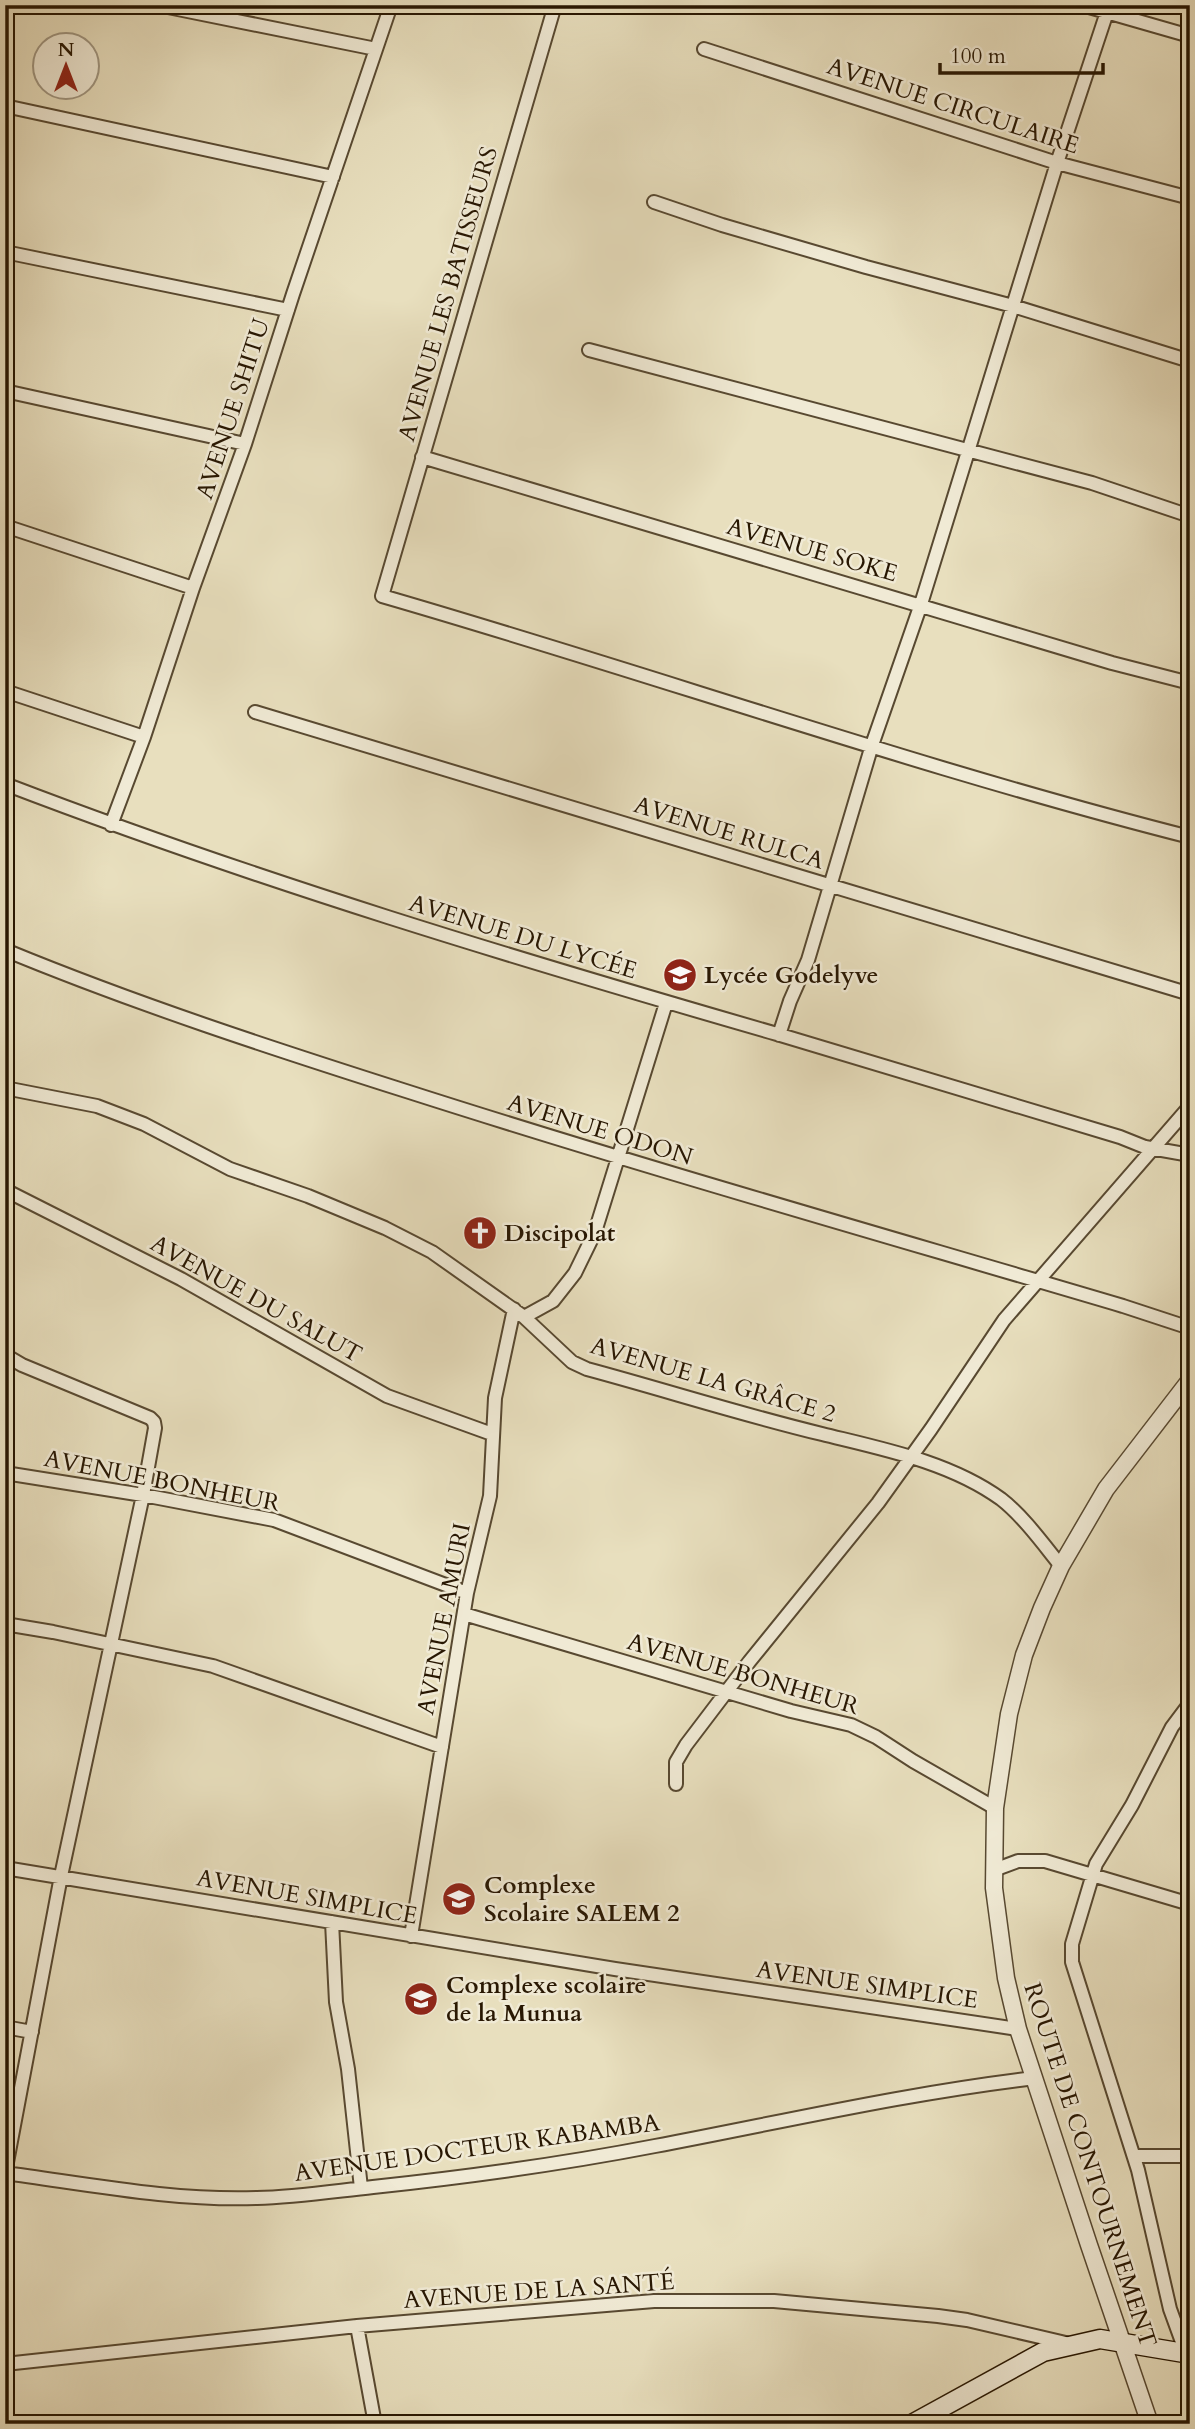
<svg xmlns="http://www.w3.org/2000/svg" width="1195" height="2429" viewBox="0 0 1195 2429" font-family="Cardo,serif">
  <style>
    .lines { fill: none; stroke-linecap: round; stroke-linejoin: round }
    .minor-casing { stroke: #584931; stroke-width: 16 }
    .tertiary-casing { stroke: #584931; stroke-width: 19 }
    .secondary-casing { stroke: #281702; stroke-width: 21 }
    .minor { stroke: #f0ead5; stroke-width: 12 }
    .tertiary { stroke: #f0ead5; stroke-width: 16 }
    .secondary { stroke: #f0ead5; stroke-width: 18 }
    .labels { text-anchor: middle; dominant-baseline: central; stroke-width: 5; stroke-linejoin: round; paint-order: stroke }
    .street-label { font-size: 24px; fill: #281702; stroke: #f0ead5 }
    .poi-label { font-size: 24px; font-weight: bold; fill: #281702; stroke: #f0ead5; text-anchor: start }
  </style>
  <rect width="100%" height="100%" fill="#e8dfbe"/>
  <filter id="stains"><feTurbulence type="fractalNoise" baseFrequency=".00286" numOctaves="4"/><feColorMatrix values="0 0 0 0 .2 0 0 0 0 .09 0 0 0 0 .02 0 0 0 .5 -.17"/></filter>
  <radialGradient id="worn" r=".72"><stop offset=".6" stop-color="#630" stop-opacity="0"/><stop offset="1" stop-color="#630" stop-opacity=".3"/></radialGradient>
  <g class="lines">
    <!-- minor casing -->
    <g class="minor-casing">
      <path id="minor" d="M 158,5 L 376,49
        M 555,5 L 382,596 C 652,674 918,768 1190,837
        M 1082,5 L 1190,36
        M 704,49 L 1057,163 L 1190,198
        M 5,106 L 333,177
        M 654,202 L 722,225 L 866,267 L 1013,306 L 1190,361
        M 5,252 L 288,310
        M 589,350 L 1092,483 L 1190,516
        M 5,391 L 245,444
        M 422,457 L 1112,663 L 1190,683
        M 5,526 L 193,588
        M 5,691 L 144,737
        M 255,712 L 1190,994
        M 5,784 C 258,881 517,959 777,1034 C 891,1068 1005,1103 1120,1137 L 1145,1147 L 1190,1155
        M 111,825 L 144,737 L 193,588 L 245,444 L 293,294 L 391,5
        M 5,950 C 136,1004 271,1048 406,1091 C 643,1167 883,1235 1123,1306 L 1190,1328
        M 779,1035 L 790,1001 L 808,960 L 872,745 L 921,604 L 1057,163 L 1107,12
        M 5,1088 L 97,1106 L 144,1124 L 230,1169 L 308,1196 L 385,1228 L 432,1252 L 524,1317 L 572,1362 L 587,1369 C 665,1390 743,1415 822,1434 C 883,1449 950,1462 1001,1499 C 1023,1516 1044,1545 1061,1566
        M 5,1190 L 181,1279 L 387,1396 L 492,1434
        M 524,1317 L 553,1301 L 575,1273 L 595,1232 L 666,1003
        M 5,1355 L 22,1365 L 150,1418 L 154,1422 L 155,1428 L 143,1495 L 61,1876 L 5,2173
        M 5,1473 L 143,1495 L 274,1520 L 467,1593
        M 464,1614 L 791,1711 L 851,1725 L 876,1737 L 913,1761 L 995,1808
        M 5,1624 L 53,1632 L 213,1666 L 442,1747
        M 1190,1703 L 1172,1727 L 1132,1805 L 1096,1864 L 1072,1944 L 1072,1962 L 1138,2170 L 1170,2309 L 1182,2342 L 1190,2350
        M 676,1784 L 676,1762 L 686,1745 L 749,1662 L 878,1503 L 931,1429 L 1004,1320 L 1190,1106
        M 5,1868 L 615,1969 L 1018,2029
        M 994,1870 L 1018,1861 L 1045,1861 L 1190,1904
        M 332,1922 L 336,2002 L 348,2069 L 361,2188
        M 411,1936 L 467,1593 L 490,1496 L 495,1398 L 514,1309
        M 5,2027 L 32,2032
        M 1134,2156 L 1190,2156
        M 5,2173 C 88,2184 173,2201 257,2198 C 296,2197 335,2191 373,2187 C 467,2177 562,2164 655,2146 C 782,2122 907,2093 1035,2078
        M 357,2326 L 375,2424
        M 5,2364 L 357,2326 L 654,2301 L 774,2301 L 938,2316 L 967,2320 L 1070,2344"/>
    </g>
    <!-- tertiary casing -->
    <g class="tertiary-casing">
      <path id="tertiary" d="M 1150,2424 L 1089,2245 L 1018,2029 L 1006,1978 L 994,1888 L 995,1808 L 1009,1714 L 1024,1655 L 1042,1608 L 1061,1566 L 1106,1489 L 1190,1380"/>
    </g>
    <!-- secondary casing -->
    <g class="secondary-casing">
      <path id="secondary" d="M 912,2424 L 1043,2352 L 1100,2339 L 1190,2354"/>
    </g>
    <!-- minor -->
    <use href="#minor" class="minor"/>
    <!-- tertiary -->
    <use href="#tertiary" class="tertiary"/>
    <!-- secondary -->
    <use href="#secondary" class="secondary"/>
  </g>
  <!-- icons -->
  <defs>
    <g id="school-disc" transform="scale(1.75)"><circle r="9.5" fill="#8f2418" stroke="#f0ead5"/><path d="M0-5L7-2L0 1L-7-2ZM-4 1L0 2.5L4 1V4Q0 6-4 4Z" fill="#fff"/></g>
    <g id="church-disc" transform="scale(1.75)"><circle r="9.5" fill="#8f2418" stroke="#f0ead5"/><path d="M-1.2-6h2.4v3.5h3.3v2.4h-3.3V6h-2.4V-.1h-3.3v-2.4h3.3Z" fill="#fff"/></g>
  </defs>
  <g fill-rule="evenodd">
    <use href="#school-disc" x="680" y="975"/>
    <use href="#church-disc" x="480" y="1233"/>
    <use href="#school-disc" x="459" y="1899"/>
    <use href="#school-disc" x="421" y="1999"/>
  </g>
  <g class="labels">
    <!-- street labels -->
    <g class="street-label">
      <text transform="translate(953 106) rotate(18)">AVENUE CIRCULAIRE</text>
      <text transform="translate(448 294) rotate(-74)">AVENUE LES BATISSEURS</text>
      <text transform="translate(233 409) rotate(-72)">AVENUE SHITU</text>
      <text transform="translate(812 550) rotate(16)">AVENUE SOKE</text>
      <text transform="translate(729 833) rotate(17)">AVENUE RULCA</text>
      <text transform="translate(523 937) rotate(17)">AVENUE DU LYCÉE</text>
      <text transform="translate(600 1130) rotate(17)">AVENUE ODON</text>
      <text transform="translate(256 1299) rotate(29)">AVENUE DU SALUT</text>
      <text transform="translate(713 1380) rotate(16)">AVENUE LA GRÂCE 2</text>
      <text transform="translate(162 1481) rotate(11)">AVENUE BONHEUR</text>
      <text transform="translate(444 1619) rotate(-79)">AVENUE AMURI</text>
      <text transform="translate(743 1674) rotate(16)">AVENUE BONHEUR</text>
      <text transform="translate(307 1897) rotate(10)">AVENUE SIMPLICE</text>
      <text transform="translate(867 1985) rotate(8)">AVENUE SIMPLICE</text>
      <text transform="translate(477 2148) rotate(-8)">AVENUE DOCTEUR KABAMBA</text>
      <text transform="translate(1090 2165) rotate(72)">ROUTE DE CONTOURNEMENT</text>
      <text transform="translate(539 2291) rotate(-4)">AVENUE DE LA SANTÉ</text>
    </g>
    <!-- poi labels -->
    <g class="poi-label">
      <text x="704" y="975">Lycée Godelyve</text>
      <text x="504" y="1233">Discipolat</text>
      <text x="484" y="1885">Complexe<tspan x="484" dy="28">Scolaire SALEM 2</tspan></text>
      <text x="446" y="1985">Complexe scolaire<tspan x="446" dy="28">de la Munua</tspan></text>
    </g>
  </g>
  <!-- margin -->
  <rect width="1195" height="2429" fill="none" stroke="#e8dfbe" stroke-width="28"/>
  <rect x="7" y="7" width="1181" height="2415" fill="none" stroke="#281702" stroke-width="3.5"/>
  <rect x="14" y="14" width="1167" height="2401" fill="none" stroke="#281702" stroke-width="2"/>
  <!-- north arrow -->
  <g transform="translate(66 66)"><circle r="33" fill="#f0ead5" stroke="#a09681" stroke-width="2"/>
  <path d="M0-5L12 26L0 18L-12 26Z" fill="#8f2418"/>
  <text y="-10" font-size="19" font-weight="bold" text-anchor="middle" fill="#281702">N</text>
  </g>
  <!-- scale -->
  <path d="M940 63v10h163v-10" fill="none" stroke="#281702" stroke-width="3.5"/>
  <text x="950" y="63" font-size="21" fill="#281702" stroke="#f0ead5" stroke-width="5" paint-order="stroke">100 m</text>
  <rect width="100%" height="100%" filter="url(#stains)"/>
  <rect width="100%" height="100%" fill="url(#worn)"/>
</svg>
